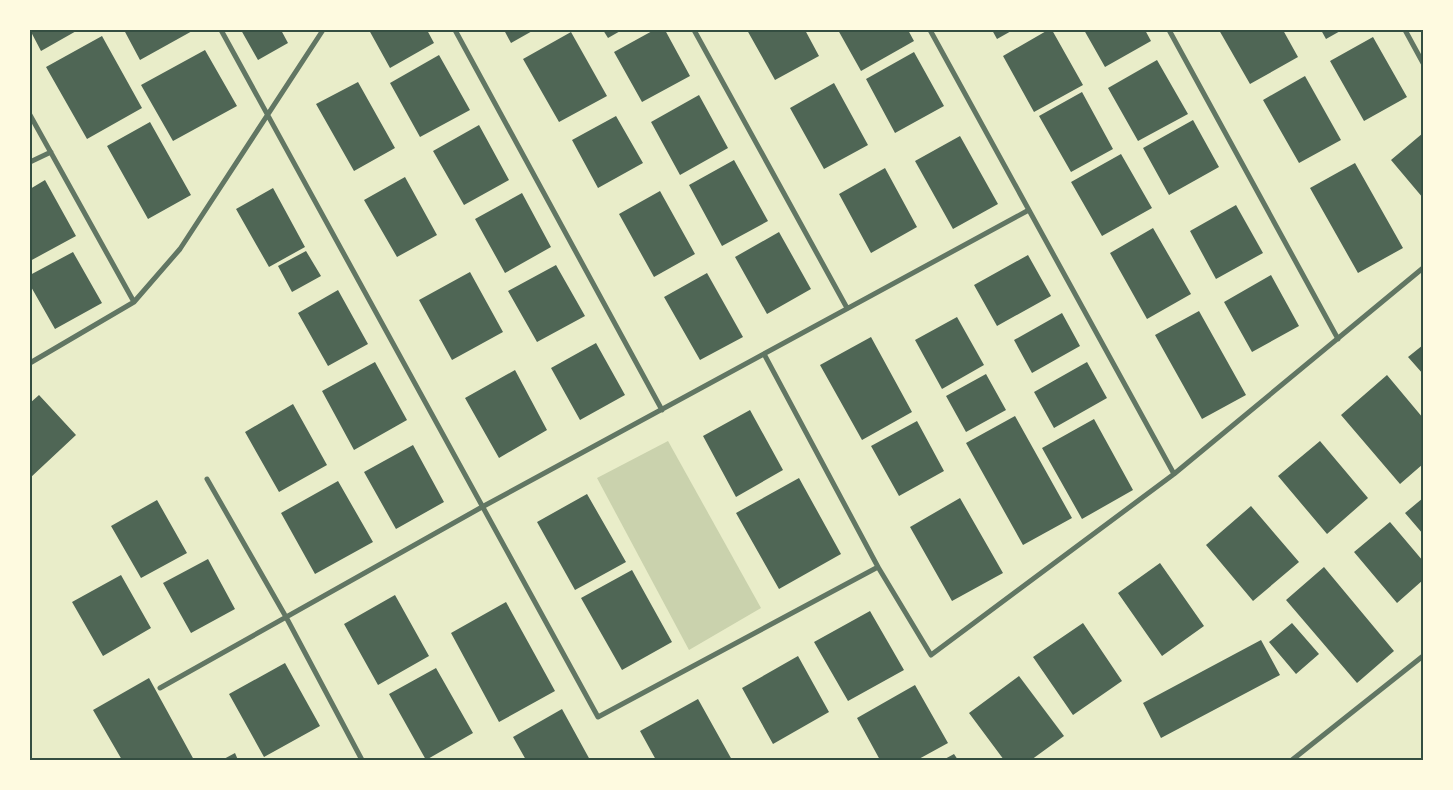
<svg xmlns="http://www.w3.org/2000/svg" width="1453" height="790" viewBox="0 0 1453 790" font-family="Montserrat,sans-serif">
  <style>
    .green { fill: #cad2ad }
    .building { fill: #4f6655 }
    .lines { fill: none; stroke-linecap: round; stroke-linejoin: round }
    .minor { stroke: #617663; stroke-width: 5 }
    .neatline { fill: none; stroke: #344e41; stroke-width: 2 }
  </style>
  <rect width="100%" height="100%" fill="#e9edc9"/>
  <!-- green -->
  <path class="green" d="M 668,441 L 761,608 L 689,650 L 597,478 Z"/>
  <!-- building -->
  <path class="building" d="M 30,30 L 78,30 L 41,51 Z
    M 124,30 L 194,30 L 140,60 Z
    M 241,30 L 281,30 L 288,43 L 258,60 Z
    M 369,30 L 427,30 L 434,43 L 390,68 Z
    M 504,30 L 534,30 L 511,43 Z
    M 603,30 L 622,30 L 608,38 Z
    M 654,30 L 665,30 L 690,76 L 642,102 L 614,52 Z
    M 747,30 L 805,30 L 819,56 L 775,80 Z
    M 838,30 L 908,30 L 914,41 L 861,71 Z
    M 992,30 L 1013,30 L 997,39 Z
    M 1048,30 L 1052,30 L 1083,85 L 1034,112 L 1003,56 Z
    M 1084,30 L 1145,30 L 1151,41 L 1105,67 Z
    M 1219,30 L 1283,30 L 1298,57 L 1250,84 Z
    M 1321,30 L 1342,30 L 1326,39 Z
    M 571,32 L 607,96 L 559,122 L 523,59 Z
    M 102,36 L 142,108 L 87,139 L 46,67 Z
    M 1373,37 L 1407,97 L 1364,121 L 1330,61 Z
    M 205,50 L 237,106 L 173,141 L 141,85 Z
    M 914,52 L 944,106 L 895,133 L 866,79 Z
    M 439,55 L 470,110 L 420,137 L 390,83 Z
    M 1157,60 L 1188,114 L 1138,141 L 1108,88 Z
    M 1305,76 L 1341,140 L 1299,163 L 1263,100 Z
    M 358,82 L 395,148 L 354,171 L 316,104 Z
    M 834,83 L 868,145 L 824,169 L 790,108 Z
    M 1082,92 L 1113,149 L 1071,172 L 1039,116 Z
    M 699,95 L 728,148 L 680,175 L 651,122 Z
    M 616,116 L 643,163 L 598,188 L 572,140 Z
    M 1193,120 L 1219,167 L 1169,195 L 1143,148 Z
    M 150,122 L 191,195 L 148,219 L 107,146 Z
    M 479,125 L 509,180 L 464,205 L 433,151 Z
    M 1423,133 L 1423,198 L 1391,160 Z
    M 960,136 L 998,204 L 953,229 L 915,161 Z
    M 1121,154 L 1152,208 L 1102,236 L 1071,182 Z
    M 734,160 L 768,221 L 722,246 L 689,185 Z
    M 1355,163 L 1403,248 L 1358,273 L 1310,188 Z
    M 885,168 L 917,227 L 871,253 L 839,194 Z
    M 405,177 L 437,235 L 397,257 L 364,200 Z
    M 45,180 L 76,236 L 30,261 L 30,189 Z
    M 273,188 L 305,247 L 269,267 L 236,209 Z
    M 660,191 L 695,254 L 654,277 L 619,214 Z
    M 522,193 L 551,247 L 505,273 L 475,219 Z
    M 1236,205 L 1263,253 L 1216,279 L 1190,231 Z
    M 1153,228 L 1191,294 L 1147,319 L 1110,253 Z
    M 779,232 L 811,289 L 767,314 L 735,257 Z
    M 306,251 L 321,276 L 292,292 L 278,266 Z
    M 73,252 L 102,303 L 55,329 L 30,285 L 30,275 Z
    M 1028,255 L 1051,296 L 997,326 L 974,285 Z
    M 556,265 L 585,316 L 537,342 L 508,291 Z
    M 470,272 L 503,332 L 452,360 L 419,300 Z
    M 707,273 L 743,337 L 700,360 L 664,297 Z
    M 1271,275 L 1299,326 L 1252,352 L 1224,302 Z
    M 338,290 L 368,344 L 328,366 L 298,313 Z
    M 1199,311 L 1246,395 L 1202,419 L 1155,335 Z
    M 1062,313 L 1080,346 L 1032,373 L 1014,340 Z
    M 957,317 L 984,365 L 942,389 L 915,340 Z
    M 871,337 L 912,412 L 862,440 L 820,365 Z
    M 596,343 L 625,395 L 580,420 L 551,368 Z
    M 1423,345 L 1423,374 L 1408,357 Z
    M 375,362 L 407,420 L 354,450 L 322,391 Z
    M 1087,362 L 1107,398 L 1054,428 L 1034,392 Z
    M 515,370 L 547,430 L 499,458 L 465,398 Z
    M 986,374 L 1006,410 L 966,432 L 946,396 Z
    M 1387,375 L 1423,418 L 1423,464 L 1400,484 L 1341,415 Z
    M 39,395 L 76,435 L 30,478 L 30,403 Z
    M 293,404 L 327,465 L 279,492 L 245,432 Z
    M 750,410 L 783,470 L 736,497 L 703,436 Z
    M 1015,416 L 1072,518 L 1023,545 L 966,443 Z
    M 1094,419 L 1133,490 L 1082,519 L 1042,448 Z
    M 917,421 L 944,471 L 899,496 L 871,446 Z
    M 1320,441 L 1368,498 L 1327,534 L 1278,476 Z
    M 413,445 L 444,502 L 396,529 L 364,472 Z
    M 799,478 L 841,554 L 779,589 L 736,513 Z
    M 338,481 L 373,542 L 315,574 L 281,513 Z
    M 587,494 L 626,562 L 575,590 L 537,522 Z
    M 960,498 L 1003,573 L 952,601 L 910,527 Z
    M 1423,498 L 1423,534 L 1405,513 Z
    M 157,500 L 187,553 L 141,578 L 111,526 Z
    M 1251,506 L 1299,562 L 1253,601 L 1206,545 Z
    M 1390,522 L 1423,561 L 1423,580 L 1397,603 L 1354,552 Z
    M 208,559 L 235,609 L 191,633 L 163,583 Z
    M 1160,563 L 1204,626 L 1162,656 L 1118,593 Z
    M 1324,567 L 1394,651 L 1357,683 L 1286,600 Z
    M 632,570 L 672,642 L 622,670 L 581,598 Z
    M 121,575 L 151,628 L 103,656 L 72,602 Z
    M 395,595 L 429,656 L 378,685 L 344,624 Z
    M 506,602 L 555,691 L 499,722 L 451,633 Z
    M 870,611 L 904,670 L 848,701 L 814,642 Z
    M 1083,623 L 1122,681 L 1073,715 L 1033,657 Z
    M 1292,623 L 1319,654 L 1296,674 L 1269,642 Z
    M 1261,640 L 1280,675 L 1161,738 L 1143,703 Z
    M 798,656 L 829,712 L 773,744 L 742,688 Z
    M 285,663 L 320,726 L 264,757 L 229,694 Z
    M 436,668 L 473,733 L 426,760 L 389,694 Z
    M 1019,676 L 1064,736 L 1031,760 L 1004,760 L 969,713 Z
    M 149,678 L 194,760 L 122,760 L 93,710 Z
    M 915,685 L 948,743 L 917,760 L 880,760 L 857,718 Z
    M 698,699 L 732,760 L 656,760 L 640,731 Z
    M 562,709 L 590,760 L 526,760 L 513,737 Z
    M 235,753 L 238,760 L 222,760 Z
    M 954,754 L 958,760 L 943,760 Z"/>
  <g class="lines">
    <!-- minor -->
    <path class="minor" d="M 221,30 L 598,717 L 878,567 L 931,655 L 1174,474 L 1423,268
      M 455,30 L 662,410
      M 694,30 L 847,308
      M 930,30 L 1174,474
      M 1169,30 L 1338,339
      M 1405,30 L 1423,63
      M 30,115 L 134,302
      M 30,162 L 51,152
      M 764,354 L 878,567
      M 30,363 L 134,302 L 180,249 L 323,30
      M 207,479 L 286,617 L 362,760
      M 160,688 L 482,507 L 1027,211
      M 1292,760 L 1423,656"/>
  </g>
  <!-- border -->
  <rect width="1453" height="790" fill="none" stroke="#fefae0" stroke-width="62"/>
  <rect x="31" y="31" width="1391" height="728" class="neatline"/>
</svg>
